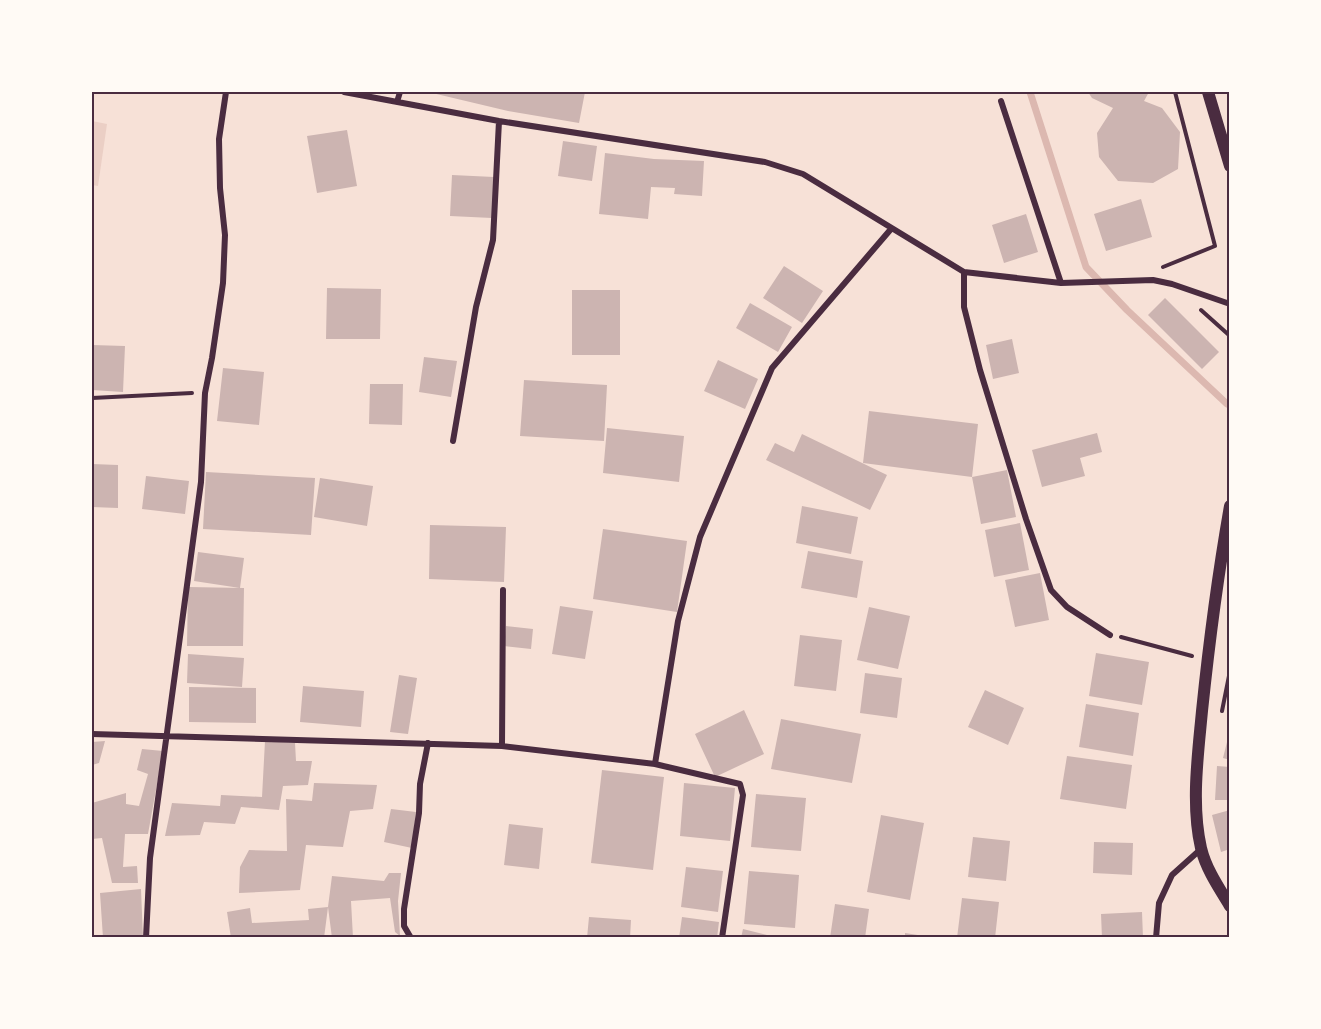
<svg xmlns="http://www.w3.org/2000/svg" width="1321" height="1029" viewBox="0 0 1321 1029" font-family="Roboto,sans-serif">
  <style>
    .green { fill: #ebcfc5 }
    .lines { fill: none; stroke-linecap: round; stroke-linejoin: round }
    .stream { stroke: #dcb8b0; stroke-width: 7 }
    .building { fill: #ccb4b1 }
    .path { stroke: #4a2c40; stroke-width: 4 }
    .minor { stroke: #4a2c40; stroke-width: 6 }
    .secondary { stroke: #4a2c40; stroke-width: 12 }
    .neatline { fill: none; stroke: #4a2c40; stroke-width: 2 }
  </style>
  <rect width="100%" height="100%" fill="#f7e1d7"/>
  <!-- green -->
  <path class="green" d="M 92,121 L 107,124 L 98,186 L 92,185 Z"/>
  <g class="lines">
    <!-- stream -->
    <path class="stream" d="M 1030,92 L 1086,267 L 1127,310 L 1227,404"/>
  </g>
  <!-- building -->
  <path class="building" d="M 428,92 L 585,92 L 579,123 L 508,111 Z
    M 1088,92 L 1149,92 L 1144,101 L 1162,108 L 1180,132 L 1178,169 L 1153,183 L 1118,181 L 1099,157 L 1097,133 L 1113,108 L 1092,98 Z
    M 347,130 L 357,186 L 317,193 L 307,136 Z
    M 563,141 L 597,146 L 592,181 L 558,176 Z
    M 605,153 L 654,159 L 704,161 L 702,196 L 674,194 L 675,188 L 651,187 L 648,219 L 599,214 Z
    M 452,175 L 494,177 L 492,218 L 450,216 Z
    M 1141,199 L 1152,237 L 1106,251 L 1094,214 Z
    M 1026,214 L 1038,252 L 1004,263 L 992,225 Z
    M 784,266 L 823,291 L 802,323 L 763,298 Z
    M 327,288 L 381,289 L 380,339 L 326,339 Z
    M 572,290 L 620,290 L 620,355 L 572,355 Z
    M 1165,298 L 1219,352 L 1202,369 L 1148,315 Z
    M 750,303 L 792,327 L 778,352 L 736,328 Z
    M 1012,339 L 1019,373 L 993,379 L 986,345 Z
    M 92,345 L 125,346 L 123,392 L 92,390 Z
    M 424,357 L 457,361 L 451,397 L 419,392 Z
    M 718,360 L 758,379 L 745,409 L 704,391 Z
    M 223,368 L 264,372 L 259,425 L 217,421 Z
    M 524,380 L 607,385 L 604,441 L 520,436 Z
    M 370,384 L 403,384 L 402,425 L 369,424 Z
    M 869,411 L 978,424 L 972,477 L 863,463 Z
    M 607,428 L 684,436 L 679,482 L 603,473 Z
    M 1097,433 L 1102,452 L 1080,458 L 1085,476 L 1042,487 L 1032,450 Z
    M 802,434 L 887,475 L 870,510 L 766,460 L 775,443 L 794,452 Z
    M 92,464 L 118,465 L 118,508 L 92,507 Z
    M 1007,470 L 1016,517 L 981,524 L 972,477 Z
    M 206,472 L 315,478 L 311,535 L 203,529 Z
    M 146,476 L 189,481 L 185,514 L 142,509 Z
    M 320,478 L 373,486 L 367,526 L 314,517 Z
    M 802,506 L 858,517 L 851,554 L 796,543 Z
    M 1020,523 L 1029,570 L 994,577 L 985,530 Z
    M 430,525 L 506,527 L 504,582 L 429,579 Z
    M 603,529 L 687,541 L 677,612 L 593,599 Z
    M 808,551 L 863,561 L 857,598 L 801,588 Z
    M 198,552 L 244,558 L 240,588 L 194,581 Z
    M 1040,573 L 1049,620 L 1015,627 L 1005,580 Z
    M 188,587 L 244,588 L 243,646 L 187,646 Z
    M 560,606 L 593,611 L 585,659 L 552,654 Z
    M 869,607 L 910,616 L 898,669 L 857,660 Z
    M 506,626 L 533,629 L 531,649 L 504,646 Z
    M 800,635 L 842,640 L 836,691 L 794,686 Z
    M 1096,653 L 1149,662 L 1142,705 L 1089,696 Z
    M 188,654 L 244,658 L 242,687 L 187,683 Z
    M 865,673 L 902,678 L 897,718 L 860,713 Z
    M 399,675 L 417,678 L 408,734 L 390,732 Z
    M 303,686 L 364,691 L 361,727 L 300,722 Z
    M 189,687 L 256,688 L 256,723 L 189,722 Z
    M 985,690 L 1024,708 L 1008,745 L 968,727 Z
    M 1086,704 L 1139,713 L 1133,756 L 1079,747 Z
    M 744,710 L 764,754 L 715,777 L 695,734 Z
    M 781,719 L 861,734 L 852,783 L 771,769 Z
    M 1229,734 L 1230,734 L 1230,760 L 1223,758 Z
    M 105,741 L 99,763 L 92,765 L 92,742 Z
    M 265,741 L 295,743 L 296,761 L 312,761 L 308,785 L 283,786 L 279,810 L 241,807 L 235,824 L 204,822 L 200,835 L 165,836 L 172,803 L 220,806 L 221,795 L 262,797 Z
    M 142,749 L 163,751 L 148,834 L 125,834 L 123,867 L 137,866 L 138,883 L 112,883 L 102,838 L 92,839 L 92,803 L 126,793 L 126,804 L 139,806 L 148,774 L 137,770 Z
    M 1067,756 L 1132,765 L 1126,809 L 1060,799 Z
    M 1217,766 L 1230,767 L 1230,800 L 1215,800 Z
    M 602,770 L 664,777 L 653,870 L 591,863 Z
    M 314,783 L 377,785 L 373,809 L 350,811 L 343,847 L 306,845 L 300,890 L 239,893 L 240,867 L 249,850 L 287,851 L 286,799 L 312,801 Z
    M 684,783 L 735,788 L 730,841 L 680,836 Z
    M 756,794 L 806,798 L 801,851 L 751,847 Z
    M 391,809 L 416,812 L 412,848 L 384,842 Z
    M 1230,810 L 1230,849 L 1221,852 L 1212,815 Z
    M 881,815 L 924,823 L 910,900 L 867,892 Z
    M 509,824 L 543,828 L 539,869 L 504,865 Z
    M 973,837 L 1010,841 L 1006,881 L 968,877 Z
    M 1094,842 L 1133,843 L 1132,875 L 1093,873 Z
    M 686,867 L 723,871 L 718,912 L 681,907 Z
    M 749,871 L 799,875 L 795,928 L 744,924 Z
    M 389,873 L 401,873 L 398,901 L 400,936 L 395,932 L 390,898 L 351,901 L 353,938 L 332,938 L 328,907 L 332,876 L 384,881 Z
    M 141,889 L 143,938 L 103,938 L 100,893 Z
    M 962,898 L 999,902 L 995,938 L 957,938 Z
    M 835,904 L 869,909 L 865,938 L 830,938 Z
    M 328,907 L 324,938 L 231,938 L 227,912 L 250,908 L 252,923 L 309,920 L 308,909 Z
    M 1142,912 L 1143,938 L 1102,938 L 1101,914 Z
    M 589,917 L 631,920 L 630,938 L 587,938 Z
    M 682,917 L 719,922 L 717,938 L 679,938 Z
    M 743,929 L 775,937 L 775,938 L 741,938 Z
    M 905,933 L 924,936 L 924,938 L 905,938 Z"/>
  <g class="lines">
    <!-- path -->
    <path class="path" d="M 1163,267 L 1215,246 L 1175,92
      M 1201,310 L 1230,336
      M 92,398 L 192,393
      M 1121,637 L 1192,656
      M 1222,711 L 1230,671"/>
    <!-- minor -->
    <path class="minor" d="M 344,92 L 499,121 L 765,162 L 803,174 L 964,272 L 1061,283 L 1153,280 L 1172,284 L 1230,304
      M 1001,101 L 1061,283
      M 397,102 L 400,92
      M 964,272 L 964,307 L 980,370 L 1026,519 L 1051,590 L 1067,607 L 1110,635
      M 453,441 L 476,307 L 493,240 L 499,121
      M 92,734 L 502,746 L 655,764 L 678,621 L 700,537 L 772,368 L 891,229
      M 502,746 L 503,590
      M 655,764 L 740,784 L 743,795 L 722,938
      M 146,938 L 150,858 L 201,482 L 205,393 L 212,358 L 223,283 L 225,235 L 220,188 L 219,139 L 226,92
      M 411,938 L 404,926 L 404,909 L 419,813 L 420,784 L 428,743
      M 1156,938 L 1159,903 L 1172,875 L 1201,849"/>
    <!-- secondary -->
    <path class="secondary" d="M 1208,92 L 1230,166
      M 1230,506 C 1218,574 1209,643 1202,711 C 1198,755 1191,804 1201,848 C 1206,869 1219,888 1230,906"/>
  </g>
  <!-- border -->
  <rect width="1321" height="1029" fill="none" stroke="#fffaf5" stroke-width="186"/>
  <rect x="93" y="93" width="1135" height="843" class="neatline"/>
</svg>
